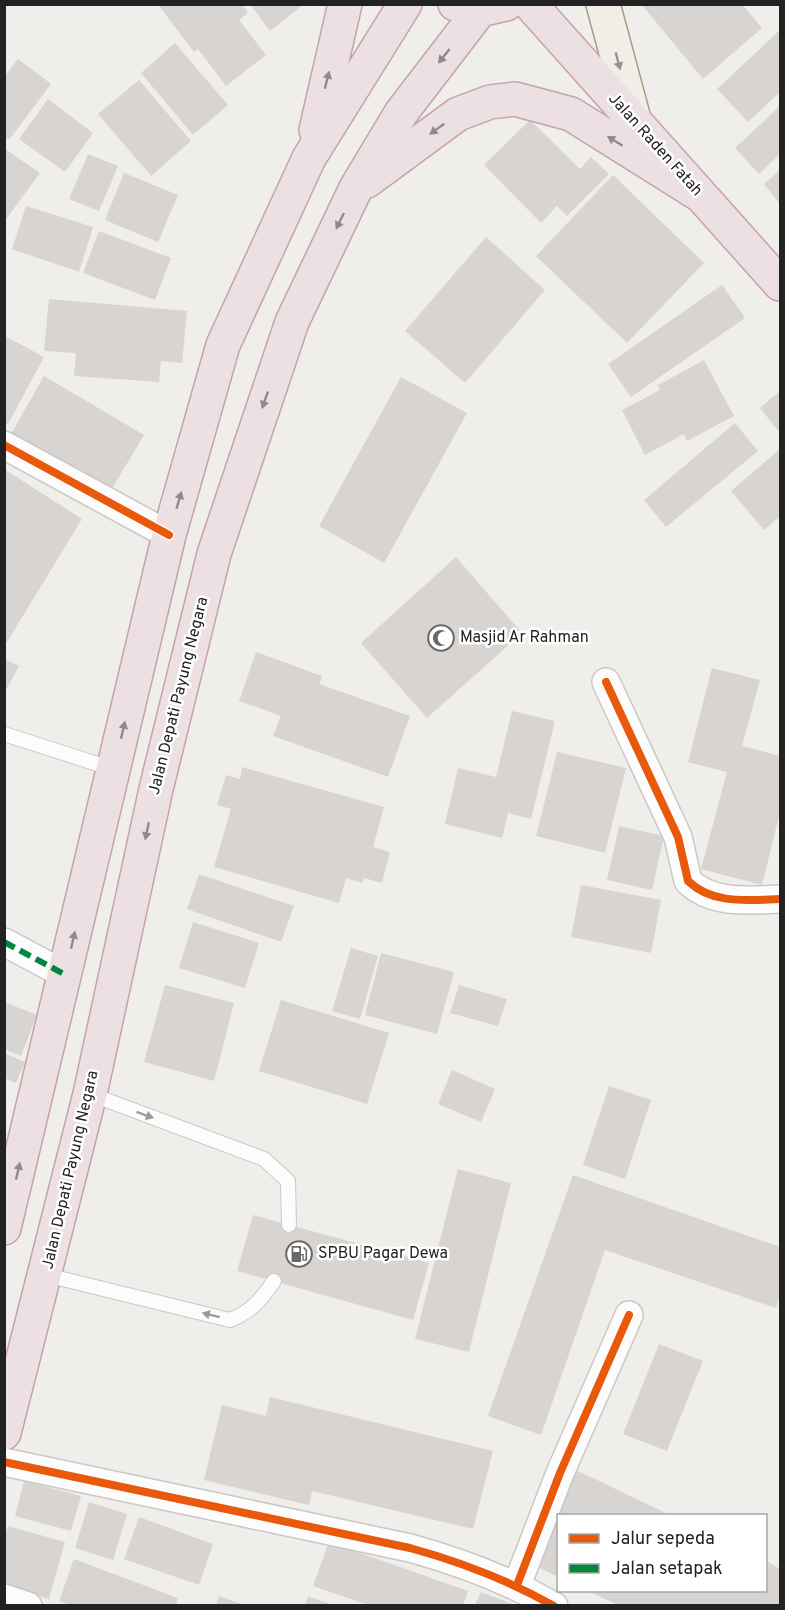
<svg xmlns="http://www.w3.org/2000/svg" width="785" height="1610" viewBox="0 0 785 1610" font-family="Overpass,sans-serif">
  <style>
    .building { fill: #d7d4d2 }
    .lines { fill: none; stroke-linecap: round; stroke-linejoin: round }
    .lane-casing { stroke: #c9c8c7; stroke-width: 16 }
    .street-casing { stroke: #c9c8c7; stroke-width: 30 }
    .primary-casing { stroke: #a79c86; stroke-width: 36 }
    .highway-casing { stroke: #c5a2ac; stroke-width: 36 }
    .lane { stroke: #fdfcfc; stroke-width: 14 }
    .street { stroke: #fdfcfc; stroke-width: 27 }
    .primary { stroke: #f3ede7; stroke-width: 33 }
    .highway { stroke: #ece0e2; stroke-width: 33 }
    .quiet { stroke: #00873e; stroke-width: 6; stroke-dasharray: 12 6; stroke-linecap: butt }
    .cycleway-casing { stroke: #fff; stroke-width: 11 }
    .cycleway { stroke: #e8590c; stroke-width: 8 }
    .oneway { fill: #918a8c }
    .oneway2 { fill: #95928e }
    .oneway3 { fill: #9a9a9a }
    .labels { text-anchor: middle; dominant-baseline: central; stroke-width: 5; stroke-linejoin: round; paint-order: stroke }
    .street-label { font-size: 16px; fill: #222; stroke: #fff }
    .poi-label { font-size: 16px; fill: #222; stroke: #fff; text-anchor: start }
  </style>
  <rect width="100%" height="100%" fill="#f0eeeb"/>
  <!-- building -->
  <path class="building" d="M 161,4 L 242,4 L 248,13 L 239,20 L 266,55 L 226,86 L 198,49 L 194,52 L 159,6 Z
    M 250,4 L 304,4 L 270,31 Z
    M 641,4 L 742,4 L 762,28 L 703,79 Z
    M 780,30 L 780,92 L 748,122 L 717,89 Z
    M 175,43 L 228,105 L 193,135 L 141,73 Z
    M 18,59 L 51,84 L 9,140 L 4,137 L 4,77 Z
    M 139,80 L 191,141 L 151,176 L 98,114 Z
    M 48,99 L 93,133 L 65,172 L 19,139 Z
    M 780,106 L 780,154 L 759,174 L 735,148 Z
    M 530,120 L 580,169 L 591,157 L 609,174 L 567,216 L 557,206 L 541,223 L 484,165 Z
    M 4,148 L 40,173 L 4,222 Z
    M 88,154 L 118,166 L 99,211 L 69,199 Z
    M 780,170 L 780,204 L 764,184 Z
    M 124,173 L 178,195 L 158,242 L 105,220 Z
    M 613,175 L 704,263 L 627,343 L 536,256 Z
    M 26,206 L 93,227 L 79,272 L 12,249 Z
    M 99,231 L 171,258 L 155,300 L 83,273 Z
    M 486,237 L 545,290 L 465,383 L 405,331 Z
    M 722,285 L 745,318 L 631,397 L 608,364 Z
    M 49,299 L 187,311 L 182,363 L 161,361 L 159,382 L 74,376 L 76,353 L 44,351 Z
    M 5,336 L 44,357 L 8,424 L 5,422 Z
    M 704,360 L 734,416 L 687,441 L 684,434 L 645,455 L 622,410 L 660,390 L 658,385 Z
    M 44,376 L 144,435 L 110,492 L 11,434 Z
    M 401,377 L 467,413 L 384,563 L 319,526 Z
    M 780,391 L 780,433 L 760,408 Z
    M 735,423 L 758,451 L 666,527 L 644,500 Z
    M 780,449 L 780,516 L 764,530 L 731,491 Z
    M 4,469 L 82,519 L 7,642 L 4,640 Z
    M 456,557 L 522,633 L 427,718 L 361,643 Z
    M 256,652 L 322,676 L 319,684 L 410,716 L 388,777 L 273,736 L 281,716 L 239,701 Z
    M 4,659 L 19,666 L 4,694 Z
    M 712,668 L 760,680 L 742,746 L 780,756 L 780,812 L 762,885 L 701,869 L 727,772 L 688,762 Z
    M 512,711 L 555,721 L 531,819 L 508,813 L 502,838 L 445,824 L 458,768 L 496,777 Z
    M 557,752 L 626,768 L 605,853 L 536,836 Z
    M 242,767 L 384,807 L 373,847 L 390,852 L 382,883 L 364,878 L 362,883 L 346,878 L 339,903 L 214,867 L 231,809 L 217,805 L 226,775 L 240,779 Z
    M 619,826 L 664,836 L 652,890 L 607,880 Z
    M 199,874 L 294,906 L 281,942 L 187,909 Z
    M 581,885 L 661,900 L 651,953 L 571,937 Z
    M 193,922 L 259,943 L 245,988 L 179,968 Z
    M 351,948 L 378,956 L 360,1019 L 332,1011 Z
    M 381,953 L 454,972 L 437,1034 L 365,1015 Z
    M 165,985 L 234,1003 L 214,1081 L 144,1062 Z
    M 459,985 L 507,999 L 498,1026 L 450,1013 Z
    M 281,1000 L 389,1033 L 367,1104 L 259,1071 Z
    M 4,1002 L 37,1015 L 21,1056 L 4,1049 Z
    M 4,1053 L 25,1062 L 16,1083 L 4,1078 Z
    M 452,1070 L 495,1089 L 481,1122 L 438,1104 Z
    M 609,1086 L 651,1100 L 625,1179 L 583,1165 Z
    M 458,1169 L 511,1183 L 469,1352 L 415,1339 Z
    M 573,1175 L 780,1247 L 780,1295 L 776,1308 L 605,1250 L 541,1435 L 488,1416 Z
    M 253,1215 L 429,1263 L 413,1320 L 237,1271 Z
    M 659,1344 L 703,1361 L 667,1451 L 623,1434 Z
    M 270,1397 L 493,1451 L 473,1529 L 312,1491 L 309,1505 L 204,1480 L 222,1405 L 266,1416 Z
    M 576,1470 L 670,1515 L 558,1515 L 558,1577 L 531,1564 Z
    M 24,1481 L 81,1496 L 71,1531 L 15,1516 Z
    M 89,1502 L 127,1514 L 113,1560 L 75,1548 Z
    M 139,1517 L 213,1544 L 199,1585 L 124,1559 Z
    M 8,1526 L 65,1542 L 49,1599 L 4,1586 L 4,1537 Z
    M 329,1542 L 468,1591 L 463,1605 L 368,1605 L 313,1586 Z
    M 74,1559 L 178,1598 L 176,1605 L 70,1605 L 59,1601 Z
    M 766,1561 L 780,1569 L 780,1605 L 618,1605 L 586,1590 L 766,1590 Z
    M 481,1592 L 515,1605 L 475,1605 Z
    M 219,1596 L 244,1605 L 216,1605 Z
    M 308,1596 L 333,1605 L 305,1605 Z"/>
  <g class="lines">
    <!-- lane casing -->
    <g class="lane-casing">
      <path id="lane" d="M 4,734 L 113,769
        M 90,1094 L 264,1159 L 288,1181 L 289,1225
        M 46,1275 L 230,1320 C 251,1312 261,1300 274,1281"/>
    </g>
    <!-- street casing -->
    <g class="street-casing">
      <path id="street" d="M 4,445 L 169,535
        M 606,682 L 678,837 L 688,881 C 713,905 748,900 780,899
        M 4,942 L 64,974
        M 4,1462 L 410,1548 C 461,1562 508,1580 554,1606
        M 517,1585 L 560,1473 L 629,1315
        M 4,1598 L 28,1606"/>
    </g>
    <!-- primary casing -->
    <g class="primary-casing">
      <path id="primary" d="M 603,4 L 635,123"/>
    </g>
    <!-- highway casing -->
    <g class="highway-casing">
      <path id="highway" d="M 455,4 L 480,10 L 506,4
        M 530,4 L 780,284
        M 316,130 L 345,4
        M 367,181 L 458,114 L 490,102 L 515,99 L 571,114 L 700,195
        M 4,1228 L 169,535 L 223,345 L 309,158 L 405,4
        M 4,1433 L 90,1094 L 156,789 L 214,554 L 292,322 L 356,188 L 401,113 L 480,10"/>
    </g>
    <!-- lane -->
    <use href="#lane" class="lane"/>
    <!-- street -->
    <use href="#street" class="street"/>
    <!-- primary -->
    <use href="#primary" class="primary"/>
    <!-- highway -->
    <use href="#highway" class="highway"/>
    <!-- quiet -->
    <path class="quiet" d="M 4,942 L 64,974"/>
    <!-- cycleway casing -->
    <g class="cycleway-casing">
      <path id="cycleway" d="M 4,445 L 169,535
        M 606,682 L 678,837 L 688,881 C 713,905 748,900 780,899
        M 4,1462 L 410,1548 C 461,1562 508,1580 554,1606
        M 517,1585 L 560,1473 L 629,1315"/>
    </g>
    <!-- cycleway -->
    <use href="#cycleway" class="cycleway"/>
  </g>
  <!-- one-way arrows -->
  <defs><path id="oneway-solid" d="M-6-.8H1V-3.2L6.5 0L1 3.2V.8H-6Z" transform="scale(1.5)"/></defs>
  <g class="oneway">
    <use href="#oneway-solid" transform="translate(444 56) rotate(128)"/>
    <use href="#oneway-solid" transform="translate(327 80) rotate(-76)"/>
    <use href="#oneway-solid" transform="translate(437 129) rotate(144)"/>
    <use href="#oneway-solid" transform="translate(615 141) rotate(-148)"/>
    <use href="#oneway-solid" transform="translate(340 221) rotate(116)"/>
    <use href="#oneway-solid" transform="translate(265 400) rotate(109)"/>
    <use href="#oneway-solid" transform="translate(179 500) rotate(-74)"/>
    <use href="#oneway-solid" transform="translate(123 730) rotate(-77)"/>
    <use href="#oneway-solid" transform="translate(147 831) rotate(102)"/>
    <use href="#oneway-solid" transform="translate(73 940) rotate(-77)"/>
    <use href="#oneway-solid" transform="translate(18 1171) rotate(-77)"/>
  </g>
  <use class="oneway2" href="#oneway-solid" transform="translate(618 61) rotate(75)"/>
  <g class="oneway3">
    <use href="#oneway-solid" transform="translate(145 1115) rotate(20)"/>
    <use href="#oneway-solid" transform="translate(211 1315) rotate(-166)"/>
  </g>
  <!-- icons -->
  <defs>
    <g id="mosque-ring" transform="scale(1.35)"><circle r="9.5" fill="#fff" stroke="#6a6968" stroke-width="1.5"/><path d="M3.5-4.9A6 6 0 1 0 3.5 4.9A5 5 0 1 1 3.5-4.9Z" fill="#6a6968"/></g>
    <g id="fuel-ring" transform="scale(1.35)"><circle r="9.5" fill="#fff" stroke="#6a6968" stroke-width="1.5"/><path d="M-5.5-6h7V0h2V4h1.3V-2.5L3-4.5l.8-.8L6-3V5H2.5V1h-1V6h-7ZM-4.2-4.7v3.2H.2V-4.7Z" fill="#6a6968"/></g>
  </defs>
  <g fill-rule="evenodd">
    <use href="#mosque-ring" x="441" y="638"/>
    <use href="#fuel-ring" x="299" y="1254"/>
  </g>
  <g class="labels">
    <!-- street labels -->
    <g class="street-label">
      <text transform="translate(655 145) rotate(48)">Jalan Raden Fatah</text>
      <text transform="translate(179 696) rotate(-76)">Jalan Depati Payung Negara</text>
      <text transform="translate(71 1170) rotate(-77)">Jalan Depati Payung Negara</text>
    </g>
    <!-- poi labels -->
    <g class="poi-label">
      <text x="460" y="638">Masjid Ar Rahman</text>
      <text x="318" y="1254">SPBU Pagar Dewa</text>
    </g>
  </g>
  <!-- border -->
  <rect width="785" height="1610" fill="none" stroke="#222222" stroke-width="12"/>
  <!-- legend -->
  <rect x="557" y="1514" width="210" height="78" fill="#ffffff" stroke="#a7a7a7" stroke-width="1.5"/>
  <rect x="569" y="1534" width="30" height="9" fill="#e8590c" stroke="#a7a7a7" stroke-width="1.5"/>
  <text x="611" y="1544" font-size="18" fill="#222222">Jalur sepeda</text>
  <rect x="569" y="1564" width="30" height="9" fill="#00873e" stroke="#a7a7a7" stroke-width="1.5"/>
  <text x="611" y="1574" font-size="18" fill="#222222">Jalan setapak</text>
</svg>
